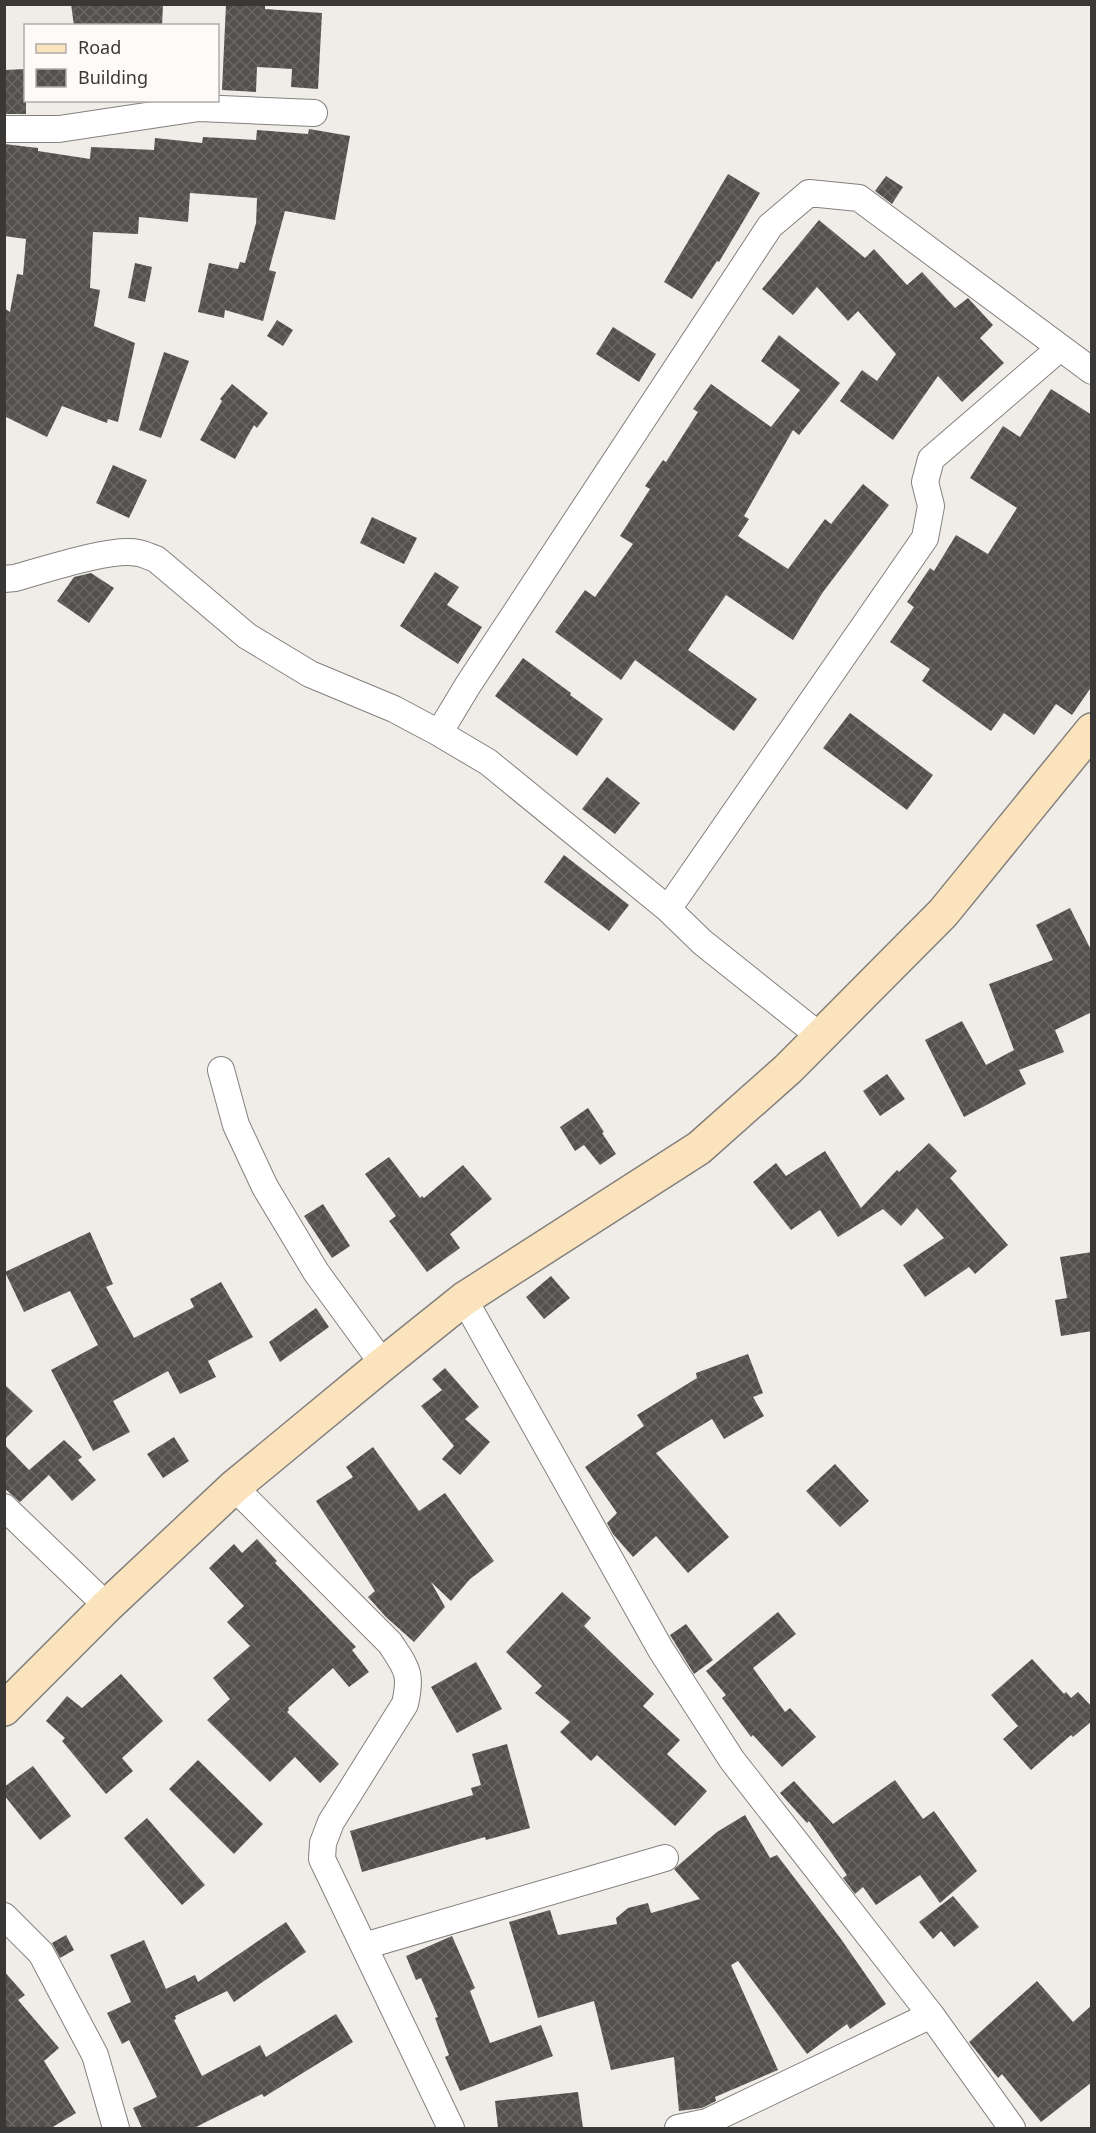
<svg xmlns="http://www.w3.org/2000/svg" width="1096" height="2133" viewBox="0 0 1096 2133" font-family="'Noto Sans',sans-serif">
  <style>
    .building { fill: url(#building-cross-hatch) }
    .lines { fill: none; stroke-linecap: round; stroke-linejoin: round }
    .street-casing { stroke: #83807d; stroke-width: 28 }
    .secondary-casing { stroke: #83807d; stroke-width: 36 }
    .street { stroke: #fff; stroke-width: 26 }
    .secondary { stroke: #fbe3be; stroke-width: 33 }
  </style>
  <defs>
    <pattern id="building-cross-hatch" width="8" height="8" patternUnits="userSpaceOnUse" patternTransform="scale(1.5)"><rect width="8" height="8" fill="#53514e"/><path d="M0 0l8 8M0 8l8-8" fill="none" stroke="#6a6865"/></pattern>
  </defs>
  <rect width="100%" height="100%" fill="#f0ede9"/>
  <!-- building -->
  <path class="building" d="M 71,4 L 163,4 L 162,26 L 74,26 Z
    M 226,4 L 265,4 L 265,9 L 322,13 L 318,89 L 291,87 L 292,69 L 257,67 L 256,92 L 222,90 Z
    M 26,69 L 26,114 L 4,114 L 4,70 Z
    M 309,129 L 350,136 L 335,220 L 285,211 L 269,270 L 276,272 L 263,321 L 225,310 L 224,318 L 198,312 L 209,263 L 238,269 L 240,262 L 245,263 L 256,223 L 257,198 L 190,193 L 188,222 L 139,217 L 138,234 L 93,232 L 90,288 L 100,290 L 94,326 L 135,343 L 118,422 L 108,419 L 107,423 L 62,406 L 47,437 L 4,416 L 4,308 L 10,312 L 17,274 L 23,275 L 26,239 L 4,236 L 4,144 L 38,148 L 38,151 L 90,159 L 91,147 L 154,150 L 155,138 L 202,143 L 203,137 L 256,140 L 257,130 L 308,134 Z
    M 728,174 L 760,193 L 719,262 L 717,261 L 692,299 L 664,282 Z
    M 886,176 L 903,187 L 892,204 L 875,191 Z
    M 819,220 L 865,258 L 874,249 L 907,285 L 922,272 L 955,308 L 968,298 L 993,325 L 980,338 L 1004,363 L 962,402 L 938,376 L 893,440 L 840,401 L 862,370 L 877,381 L 896,354 L 858,311 L 848,321 L 817,287 L 793,315 L 762,289 Z
    M 135,263 L 152,267 L 145,302 L 128,298 Z
    M 277,320 L 293,330 L 283,346 L 267,336 Z
    M 613,327 L 656,354 L 639,382 L 596,354 Z
    M 779,335 L 840,383 L 799,435 L 793,430 L 744,516 L 749,519 L 738,536 L 788,569 L 825,519 L 831,524 L 863,484 L 889,505 L 823,592 L 793,640 L 726,595 L 688,650 L 757,699 L 734,731 L 635,660 L 621,680 L 555,632 L 585,590 L 595,597 L 633,544 L 620,536 L 650,489 L 645,486 L 663,460 L 666,462 L 698,412 L 693,409 L 711,384 L 771,427 L 800,390 L 761,361 Z
    M 164,352 L 189,361 L 161,438 L 139,430 Z
    M 232,384 L 268,413 L 257,428 L 254,425 L 235,459 L 200,440 L 222,401 L 220,399 Z
    M 1051,389 L 1092,415 L 1092,686 L 1072,715 L 1056,704 L 1034,735 L 1004,713 L 991,731 L 922,681 L 930,669 L 890,642 L 914,607 L 907,602 L 930,568 L 934,571 L 956,535 L 988,554 L 1017,508 L 970,478 L 1003,426 L 1020,437 Z
    M 113,465 L 147,480 L 129,518 L 96,503 Z
    M 372,517 L 417,538 L 404,564 L 360,543 Z
    M 435,572 L 459,587 L 447,605 L 482,627 L 458,664 L 400,626 Z
    M 91,573 L 114,588 L 89,623 L 57,601 L 74,577 Z
    M 523,658 L 571,693 L 570,695 L 603,719 L 577,756 L 495,696 Z
    M 850,713 L 933,775 L 907,810 L 823,748 Z
    M 607,777 L 640,803 L 615,834 L 582,809 Z
    M 564,855 L 629,905 L 609,931 L 544,882 Z
    M 1070,908 L 1092,952 L 1092,1012 L 1055,1030 L 1064,1052 L 1019,1070 L 1026,1084 L 964,1117 L 925,1040 L 962,1021 L 986,1065 L 1014,1050 L 989,984 L 1053,960 L 1036,925 Z
    M 887,1074 L 905,1099 L 880,1116 L 863,1091 Z
    M 588,1108 L 604,1132 L 602,1133 L 616,1154 L 600,1165 L 584,1145 L 575,1151 L 560,1127 Z
    M 929,1143 L 957,1171 L 950,1178 L 1008,1245 L 975,1274 L 969,1267 L 925,1297 L 903,1265 L 944,1238 L 917,1208 L 901,1226 L 883,1209 L 838,1237 L 820,1210 L 791,1230 L 753,1182 L 776,1163 L 786,1176 L 825,1151 L 861,1208 L 897,1170 L 899,1172 Z
    M 389,1157 L 420,1198 L 422,1196 L 424,1198 L 463,1165 L 492,1199 L 450,1234 L 460,1248 L 427,1272 L 389,1221 L 396,1216 L 365,1174 Z
    M 323,1204 L 350,1246 L 332,1258 L 304,1216 Z
    M 90,1232 L 113,1284 L 106,1287 L 134,1338 L 194,1307 L 190,1299 L 221,1282 L 253,1337 L 208,1361 L 216,1377 L 180,1394 L 168,1371 L 113,1401 L 130,1432 L 93,1451 L 51,1370 L 98,1345 L 70,1291 L 24,1312 L 5,1272 Z
    M 1092,1252 L 1092,1331 L 1061,1336 L 1055,1300 L 1067,1298 L 1060,1257 Z
    M 551,1276 L 570,1298 L 544,1319 L 526,1297 Z
    M 316,1308 L 329,1327 L 280,1362 L 269,1342 Z
    M 748,1354 L 763,1393 L 753,1397 L 764,1416 L 724,1439 L 712,1419 L 656,1453 L 729,1537 L 688,1573 L 656,1536 L 633,1557 L 613,1534 L 607,1523 L 617,1513 L 585,1467 L 644,1426 L 637,1415 L 697,1378 L 696,1373 Z
    M 445,1368 L 479,1407 L 465,1419 L 490,1442 L 460,1475 L 442,1459 L 454,1446 L 421,1406 L 442,1390 L 432,1379 Z
    M 4,1384 L 33,1411 L 4,1440 Z
    M 174,1437 L 189,1461 L 163,1478 L 147,1454 Z
    M 64,1440 L 82,1457 L 78,1460 L 96,1480 L 72,1501 L 49,1475 L 20,1502 L 4,1488 L 4,1444 L 29,1470 Z
    M 373,1447 L 419,1511 L 445,1493 L 494,1561 L 470,1579 L 451,1601 L 431,1582 L 445,1607 L 414,1642 L 386,1617 L 368,1597 L 375,1591 L 316,1501 L 353,1477 L 346,1467 Z
    M 835,1464 L 869,1501 L 840,1527 L 806,1491 Z
    M 257,1539 L 277,1561 L 275,1563 L 356,1647 L 352,1650 L 369,1672 L 349,1687 L 333,1668 L 288,1708 L 289,1710 L 287,1712 L 339,1764 L 320,1783 L 295,1757 L 270,1782 L 207,1720 L 230,1699 L 213,1678 L 250,1646 L 227,1622 L 244,1606 L 209,1568 L 234,1544 L 242,1553 Z
    M 562,1592 L 591,1618 L 584,1626 L 654,1694 L 643,1706 L 680,1740 L 667,1754 L 707,1791 L 675,1826 L 597,1755 L 591,1761 L 560,1732 L 570,1722 L 535,1693 L 542,1686 L 506,1652 Z
    M 778,1612 L 796,1634 L 753,1668 L 785,1712 L 790,1708 L 816,1737 L 782,1767 L 753,1735 L 751,1737 L 722,1698 L 726,1695 L 706,1671 Z
    M 686,1624 L 713,1660 L 694,1674 L 670,1635 Z
    M 1032,1659 L 1064,1694 L 1066,1692 L 1071,1698 L 1078,1692 L 1092,1707 L 1092,1721 L 1073,1737 L 1071,1735 L 1031,1770 L 1003,1739 L 1018,1726 L 991,1695 Z
    M 476,1662 L 502,1709 L 457,1733 L 431,1687 Z
    M 121,1674 L 163,1721 L 122,1758 L 133,1771 L 106,1794 L 62,1741 L 65,1738 L 46,1721 L 67,1696 L 82,1708 Z
    M 507,1744 L 530,1828 L 486,1840 L 485,1837 L 362,1872 L 350,1831 L 473,1795 L 471,1788 L 481,1785 L 472,1754 Z
    M 198,1760 L 263,1824 L 234,1854 L 169,1789 Z
    M 33,1766 L 71,1816 L 40,1840 L 4,1795 L 4,1787 Z
    M 895,1780 L 923,1819 L 934,1811 L 977,1871 L 940,1903 L 920,1875 L 876,1905 L 863,1887 L 855,1894 L 843,1878 L 847,1875 L 809,1821 L 807,1823 L 780,1793 L 794,1781 L 833,1824 Z
    M 745,1815 L 770,1858 L 777,1855 L 841,1939 L 886,2004 L 850,2029 L 847,2024 L 807,2054 L 738,1961 L 731,1965 L 778,2070 L 715,2097 L 716,2101 L 702,2108 L 679,2111 L 674,2057 L 611,2070 L 594,2001 L 538,2018 L 509,1922 L 550,1910 L 558,1935 L 617,1924 L 616,1918 L 628,1908 L 648,1903 L 651,1913 L 700,1899 L 674,1869 L 717,1832 Z
    M 147,1818 L 205,1885 L 182,1905 L 124,1838 Z
    M 953,1896 L 979,1927 L 954,1947 L 941,1931 L 933,1939 L 919,1922 Z
    M 286,1922 L 306,1952 L 234,2002 L 227,1991 L 175,2016 L 176,2019 L 174,2020 L 202,2076 L 260,2045 L 266,2057 L 336,2014 L 353,2042 L 264,2097 L 262,2094 L 194,2128 L 142,2128 L 133,2108 L 157,2097 L 129,2040 L 122,2044 L 107,2013 L 131,2002 L 110,1955 L 144,1940 L 166,1989 L 195,1975 L 198,1982 Z
    M 66,1935 L 74,1950 L 60,1958 L 52,1943 Z
    M 452,1936 L 475,1988 L 470,1991 L 490,2043 L 541,2025 L 553,2056 L 460,2091 L 445,2057 L 449,2055 L 435,2018 L 438,2017 L 421,1978 L 416,1980 L 406,1956 Z
    M 4,1971 L 25,1995 L 18,2000 L 59,2048 L 44,2061 L 76,2113 L 51,2128 L 4,2128 Z
    M 1037,1981 L 1073,2022 L 1092,2005 L 1092,2082 L 1041,2122 L 1002,2074 L 998,2078 L 969,2042 Z
    M 578,2092 L 583,2128 L 498,2128 L 495,2101 Z"/>
  <g class="lines">
    <!-- street casing -->
    <g class="street-casing">
      <path id="street" d="M 4,129 L 59,129 L 199,108 L 314,113
        M 4,579 L 15,578 C 44,570 112,547 138,553 C 144,554 150,557 156,559 L 247,636 L 310,674 L 394,709 L 439,733
        M 668,909 L 925,538 L 931,506 L 925,482 L 931,459 L 1060,348
        M 821,1037 L 702,942 L 668,909 L 488,762 L 439,733 L 468,685 L 770,226 L 809,193 L 859,198 L 1092,371
        M 221,1070 L 236,1125 L 265,1187 L 316,1272 L 383,1364
        M 464,1299 L 661,1650 L 732,1760 L 931,2015 L 1012,2128
        M 234,1487 L 390,1643 C 407,1669 412,1673 405,1704 L 331,1822 L 323,1843 L 322,1859 L 451,2128
        M 4,1507 L 107,1606
        M 4,1916 L 41,1953 L 95,2055 L 116,2128
        M 364,1946 L 665,1858
        M 678,2128 L 707,2122 L 931,2015"/>
    </g>
    <!-- secondary casing -->
    <g class="secondary-casing">
      <path id="secondary" d="M 4,1709 L 107,1606 L 234,1487 L 383,1364 L 464,1299 L 699,1148 L 788,1069 L 943,913 L 1092,730"/>
    </g>
    <!-- street -->
    <use href="#street" class="street"/>
    <!-- secondary -->
    <use href="#secondary" class="secondary"/>
  </g>
  <!-- border -->
  <rect width="1096" height="2133" fill="none" stroke="#393837" stroke-width="12"/>
  <!-- legend -->
  <rect x="24" y="24" width="195" height="78" fill="#fdfaf7" stroke="#afacaa" stroke-width="1.5"/>
  <rect x="36" y="44" width="30" height="9" fill="#fbe3be" stroke="#afacaa" stroke-width="1.5"/>
  <text x="78" y="54" font-size="18" fill="#393837">Road</text>
  <rect x="36" y="69" width="30" height="18" fill="url(#building-cross-hatch)" stroke="#afacaa" stroke-width="1.5"/>
  <text x="78" y="84" font-size="18" fill="#393837">Building</text>
</svg>
